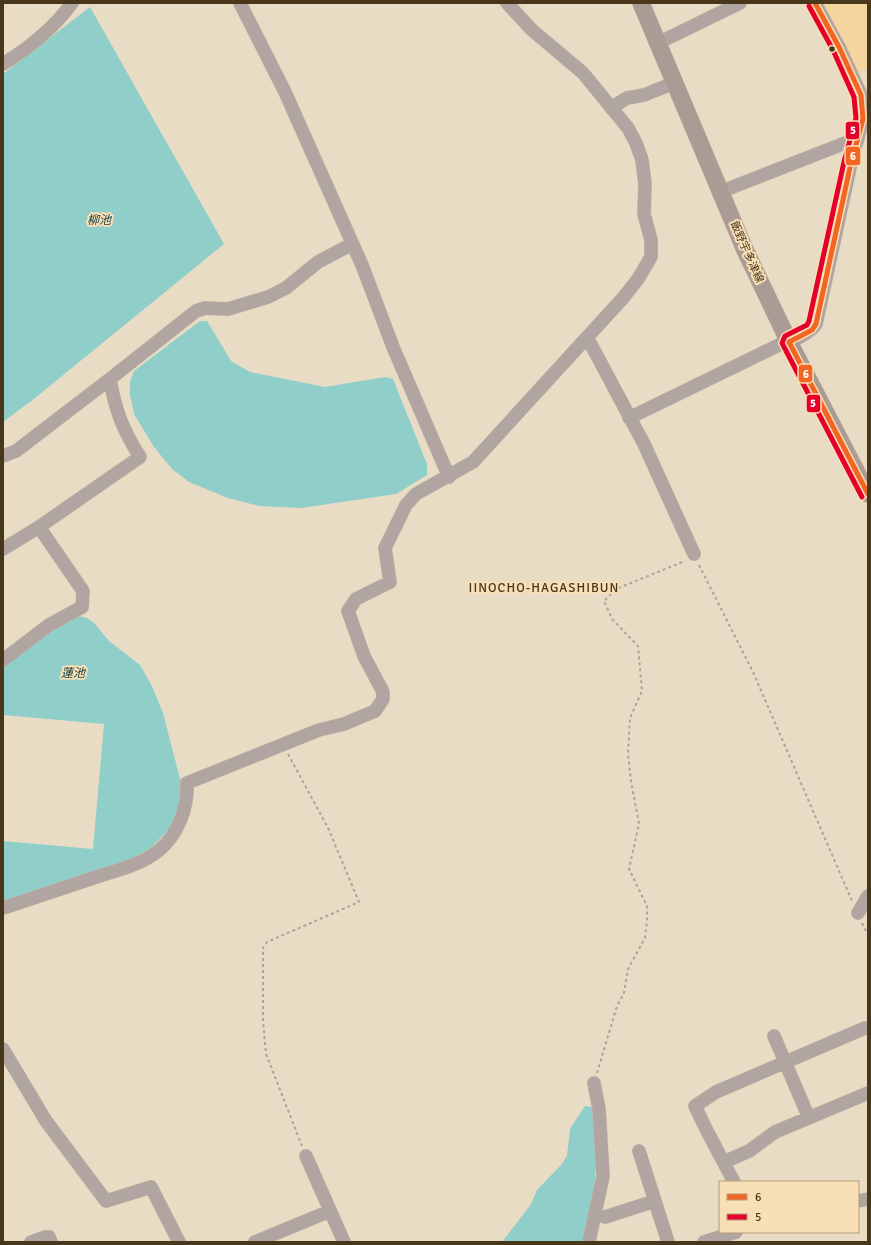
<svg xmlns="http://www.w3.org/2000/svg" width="871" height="1245" viewBox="0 0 871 1245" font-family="Signika,'Noto Sans JP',sans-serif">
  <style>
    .built { fill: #f4d49f }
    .water { fill: #8fcec9 }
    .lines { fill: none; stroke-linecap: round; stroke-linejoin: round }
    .minor-casing { stroke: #c6baa5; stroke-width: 14 }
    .major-casing { stroke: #c6baa5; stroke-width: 18 }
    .path { stroke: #aea39b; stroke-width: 2; stroke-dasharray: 3 3; stroke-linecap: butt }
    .minor { stroke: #b1a5a1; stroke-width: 13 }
    .major { stroke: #aa9b95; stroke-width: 17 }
    .bus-1-casing { stroke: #f8dfb6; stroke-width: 8 }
    .bus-2-casing { stroke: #f8dfb6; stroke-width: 8 }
    .bus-1 { stroke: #f26522; stroke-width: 5 }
    .bus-2 { stroke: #e4002b; stroke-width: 5 }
    .bus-dot { fill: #48371a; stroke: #f8dfb6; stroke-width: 1.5 }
    .labels { text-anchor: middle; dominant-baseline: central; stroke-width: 4; stroke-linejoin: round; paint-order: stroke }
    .street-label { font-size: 11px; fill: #48371a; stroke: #f8dfb6 }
    .water-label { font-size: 12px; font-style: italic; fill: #0e3c3e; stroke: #f8dfb6 }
    .quarter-label { font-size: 13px; letter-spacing: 1px; fill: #48371a; stroke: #f8dfb6 }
    .line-badge { stroke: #f8dfb6; stroke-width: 1.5 }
    .badge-label { font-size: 11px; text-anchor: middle; font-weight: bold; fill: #fff }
  </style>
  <rect width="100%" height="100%" fill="#e9dcc5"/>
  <!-- built -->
  <path class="built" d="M 822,3 L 868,3 L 868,68 L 857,73 Z"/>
  <!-- water -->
  <path class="water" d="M 90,7 L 224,244 L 35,398 L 3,422 L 3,74 Z
    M 200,321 L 207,321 L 231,361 L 250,372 L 325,387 L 385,377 L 393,379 L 427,464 L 427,475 L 396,494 L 301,508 L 259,506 L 228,498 L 189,482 L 172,469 L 154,447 L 134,414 L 130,395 L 130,381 L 134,371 Z
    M 79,616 L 87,618 L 94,623 L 109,641 L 140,665 L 152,686 L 163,713 L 184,794 L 177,814 L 168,830 L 152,847 L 134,858 L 3,902 L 3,841 L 93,849 L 104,724 L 3,715 L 3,665 L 71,617 Z
    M 585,1106 L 592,1107 C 603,1152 593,1198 583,1242 L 502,1242 L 531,1204 L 537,1190 L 561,1165 L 567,1156 L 570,1129 Z"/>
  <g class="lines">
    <!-- minor casing -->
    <g class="minor-casing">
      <path id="minor" d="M 240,3 L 285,92 L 362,265 L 393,347 L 449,477
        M 658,43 L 740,3
        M 3,64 C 29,48 54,28 72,3
        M 611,108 L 627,98 L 644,95 L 674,83
        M 720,192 L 858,138
        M 587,337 L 644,444 L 694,554
        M 629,418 L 781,344 C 794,340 808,335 816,324 L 851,163 L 863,119 L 861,95 L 839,47 L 815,3
        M 3,456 L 16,451 L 110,379
        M 3,549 L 39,527 L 140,457 C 123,430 115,410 110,379 L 196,311 L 205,308 L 228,309 L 268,297 L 286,288 L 318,262 L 352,244
        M 3,660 L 49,625 L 82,607 L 83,591 L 39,527
        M 3,908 C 33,898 63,888 93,878 C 114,871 141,865 158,851 C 178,835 188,808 187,783 L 319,730 L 344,724 L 375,711 L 383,699 L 383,692 L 364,656 L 348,611 L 356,599 L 390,582 L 385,548 L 406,505 L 416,494 L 473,462 L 623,298 L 638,279 L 651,257 L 651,240 L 644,214 L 645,184 L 642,160 L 636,143 L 628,128 L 583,73 L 532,30 L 507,3
        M 858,913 L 868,896
        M 774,1036 L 809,1118
        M 3,1049 L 46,1121 L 106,1201 L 151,1187 L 179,1242
        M 639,1151 L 668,1242
        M 306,1156 L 344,1242
        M 724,1162 L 749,1151 L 775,1132 L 868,1093
        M 734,1182 L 706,1129 L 695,1106 L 716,1092 L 865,1028
        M 858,1201 L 868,1199
        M 605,1217 L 655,1201
        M 31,1242 L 45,1237 L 49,1237 L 51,1242
        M 255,1242 L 330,1211
        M 589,1242 L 603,1176 L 599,1109 L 594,1083
        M 704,1242 L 736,1232"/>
    </g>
    <!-- major casing -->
    <g class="major-casing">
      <path id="major" d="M 641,3 L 745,250 L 789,342 L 868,494"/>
    </g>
    <!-- path -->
    <path class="path" d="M 699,565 L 753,672 L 852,901
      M 288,754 L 328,828 L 359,902 L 267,942 L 263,948 L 263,1020 L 266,1054 L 302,1146
      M 862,923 L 868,935
      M 597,1073 L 617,1006 L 624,993 L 628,969 L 645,938 L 647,920 L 647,906 L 629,869 L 639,824 L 631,781 L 628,754 L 630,718 L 642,691 L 638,646 L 612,619 L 604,601 L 616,589 L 685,561"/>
    <!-- minor -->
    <use href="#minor" class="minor"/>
    <!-- major -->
    <use href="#major" class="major"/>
    <!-- bus-1 casing -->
    <g class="bus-1-casing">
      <path id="bus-1" d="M 815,3 L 839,47 L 861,95 L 863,119 L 851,163 L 816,324 L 812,330 L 789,342 L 868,494"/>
    </g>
    <!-- bus-2 casing -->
    <g class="bus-2-casing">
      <path id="bus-2" d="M 809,6 L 833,50 L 854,97 L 856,118 L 844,162 L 809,321 L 807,325 L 785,336 L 782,343 L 862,497"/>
    </g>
    <!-- bus-1 -->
    <use href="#bus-1" class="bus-1"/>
    <!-- bus-2 -->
    <use href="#bus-2" class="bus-2"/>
  </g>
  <!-- markers -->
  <circle class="bus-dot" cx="832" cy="49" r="3.5"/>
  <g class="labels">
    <!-- street labels -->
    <g class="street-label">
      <text transform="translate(747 252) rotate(66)">飯野宇多津線</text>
    </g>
    <!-- water labels -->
    <g class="water-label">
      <text x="99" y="220">柳池</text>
      <text x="73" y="673">蓮池</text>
    </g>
    <!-- quarter labels -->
    <g class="quarter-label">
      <text x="544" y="588">IINOCHO-HAGASHIBUN</text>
    </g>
  </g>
  <g class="line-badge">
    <rect x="845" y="121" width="15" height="19" rx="4" fill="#e4002b"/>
    <rect x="845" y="146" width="16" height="20" rx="4" fill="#f26522"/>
    <rect x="798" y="364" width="15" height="19" rx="4" fill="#f26522"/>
    <rect x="806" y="394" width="15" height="19" rx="4" fill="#e4002b"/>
  </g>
  <g class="badge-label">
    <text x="853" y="134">5</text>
    <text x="853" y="160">6</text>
    <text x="806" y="378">6</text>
    <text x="813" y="407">5</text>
  </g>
  <!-- border -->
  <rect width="871" height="1245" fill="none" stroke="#48371a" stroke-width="8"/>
  <!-- legend -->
  <rect x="719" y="1181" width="140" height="52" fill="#f8dfb6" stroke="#b29c78"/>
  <rect x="727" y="1194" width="20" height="6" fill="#f26522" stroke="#b29c78"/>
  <text x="755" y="1201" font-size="12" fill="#48371a">6</text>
  <rect x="727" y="1214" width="20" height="6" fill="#e4002b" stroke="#b29c78"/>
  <text x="755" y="1221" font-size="12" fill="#48371a">5</text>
</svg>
